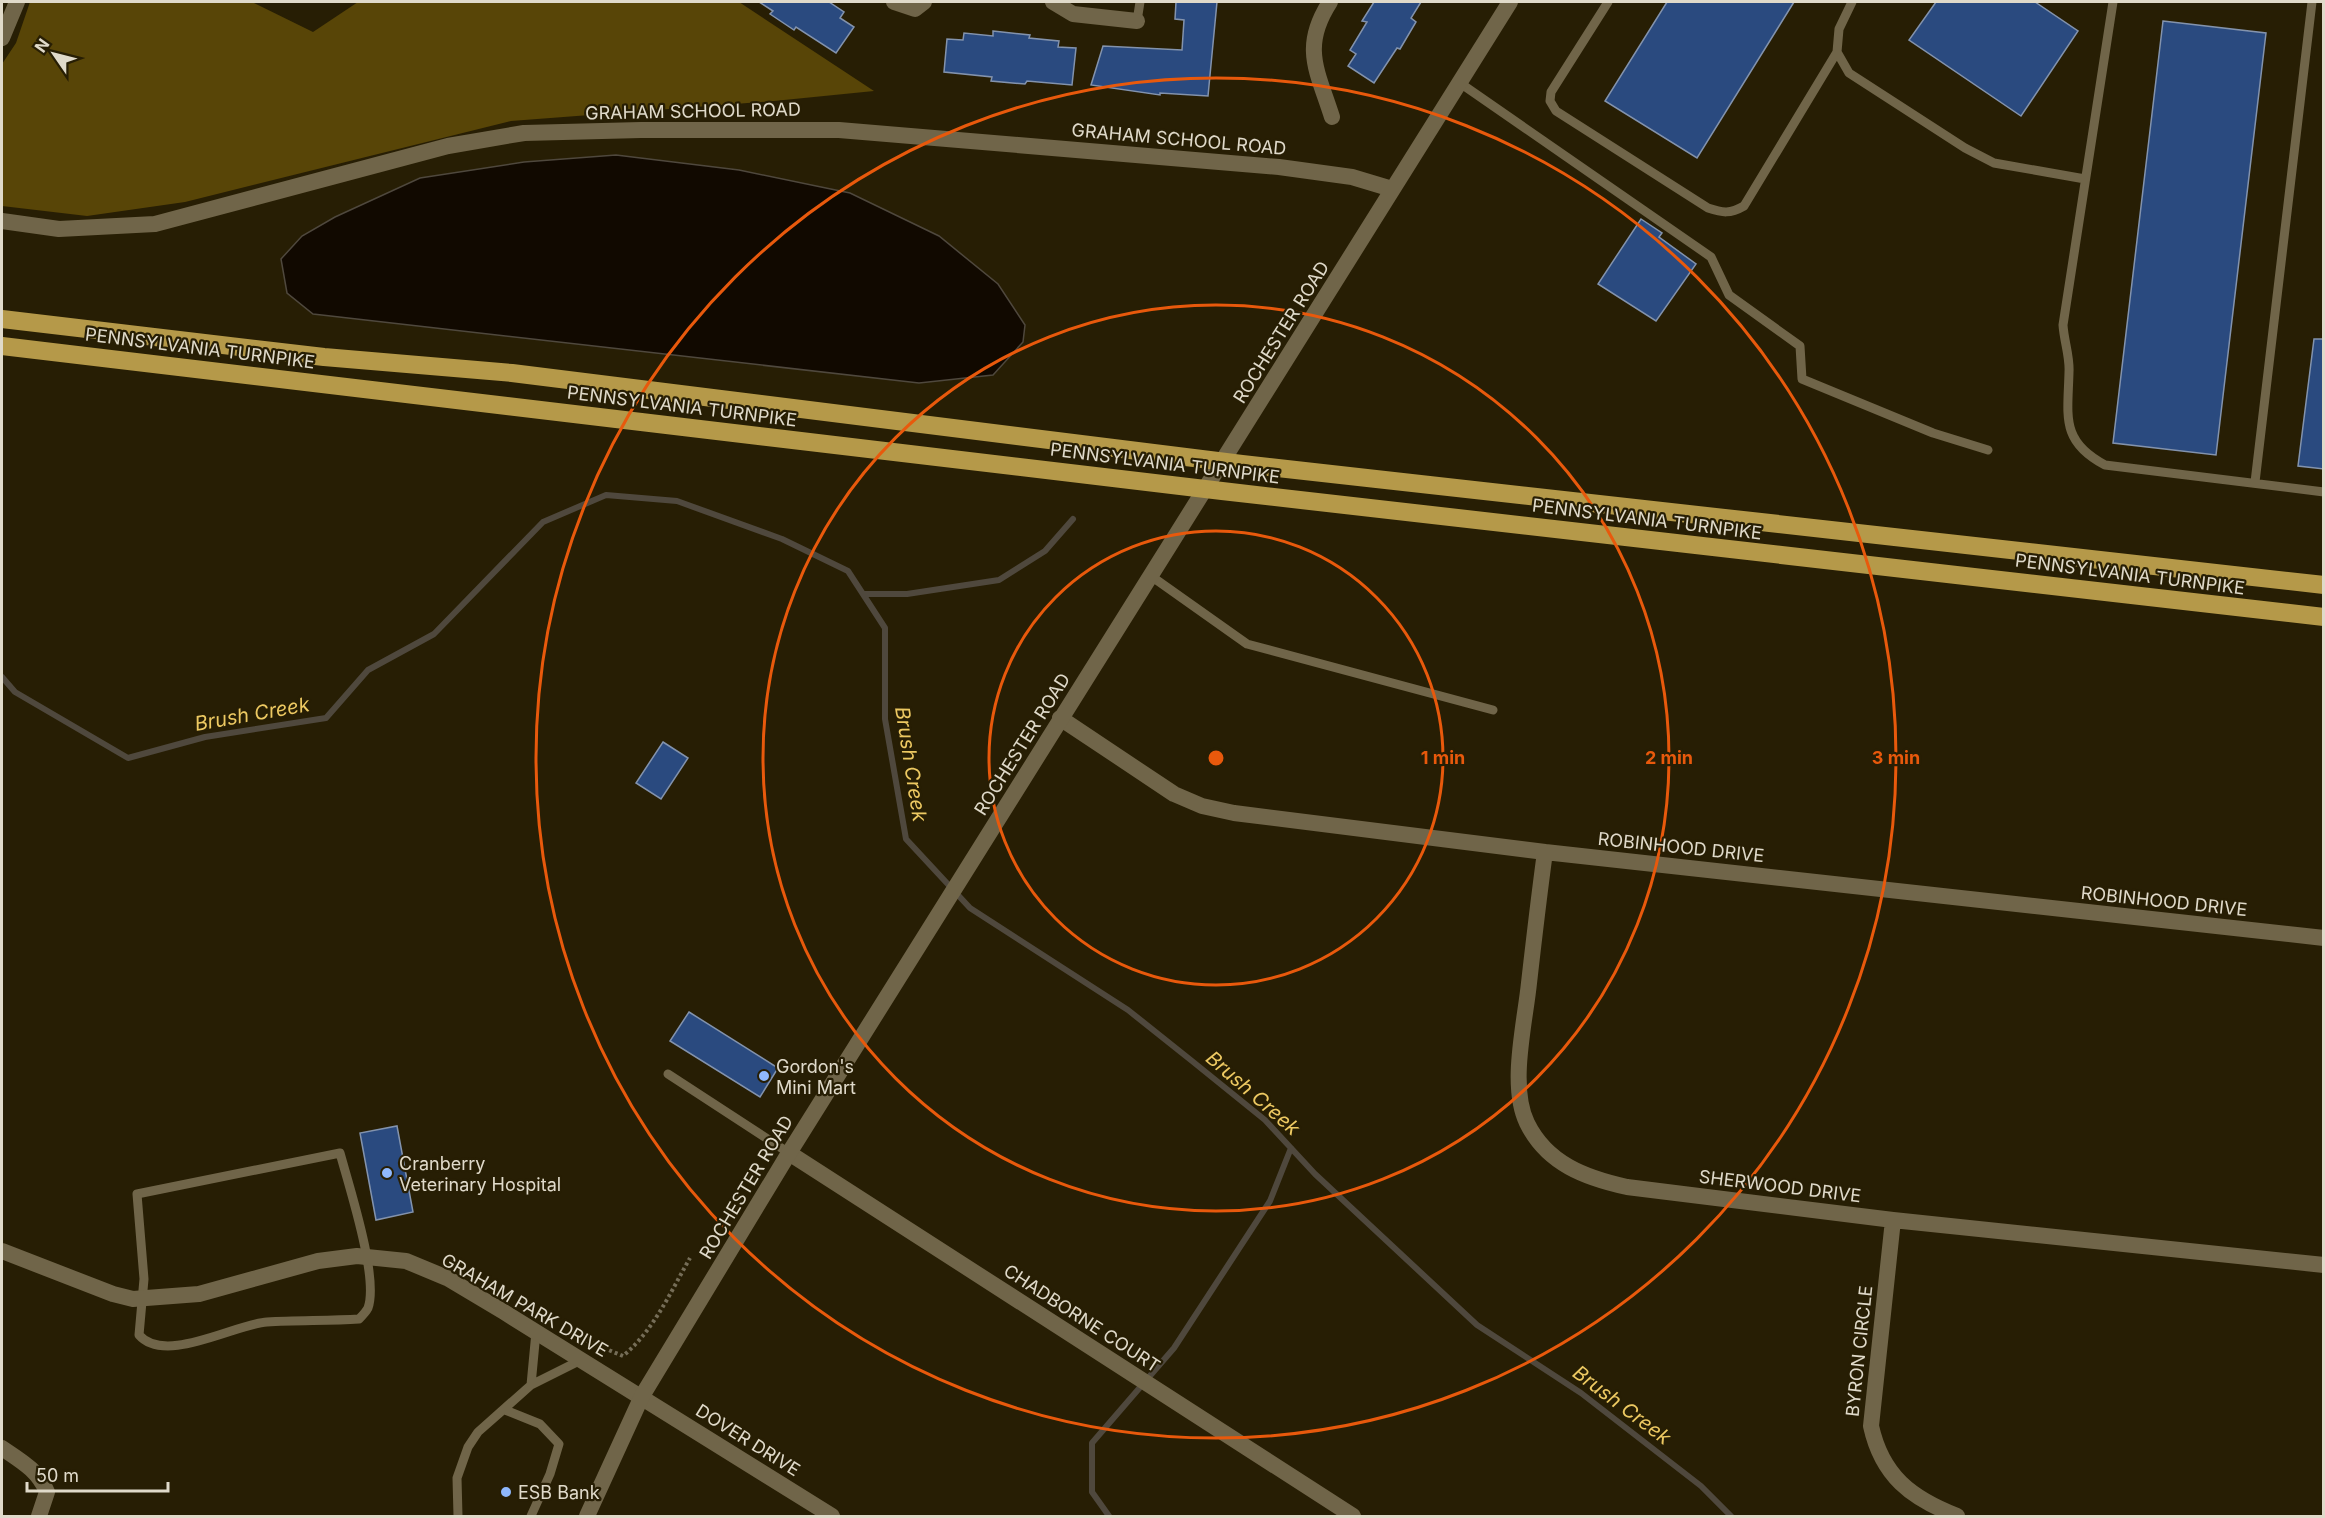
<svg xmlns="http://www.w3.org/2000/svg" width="2325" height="1518" viewBox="0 0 2325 1518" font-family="Inter,sans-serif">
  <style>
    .forest { fill: #584507 }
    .water { fill: #110900; stroke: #4f483d; stroke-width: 1.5 }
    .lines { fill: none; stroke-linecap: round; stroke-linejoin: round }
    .stream { stroke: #4f483d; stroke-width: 6 }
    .building { fill: #2a4a7f; stroke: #8393ad; stroke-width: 1.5 }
    .path { stroke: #756d57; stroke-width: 4; stroke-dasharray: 3 3; stroke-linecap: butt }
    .service { stroke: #706549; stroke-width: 9 }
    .minor { stroke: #706549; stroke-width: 16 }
    .tertiary { stroke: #706549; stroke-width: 16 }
    .motorway { stroke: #b59949; stroke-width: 18 }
    .ring { fill: none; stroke: #e8590c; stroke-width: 3 }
    .poi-dot { fill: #8fb8fd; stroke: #271e04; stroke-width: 2 }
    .labels { text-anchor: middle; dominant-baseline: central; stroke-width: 4.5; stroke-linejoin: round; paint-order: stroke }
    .street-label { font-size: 18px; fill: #e0daca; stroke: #271e04 }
    .poi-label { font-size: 18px; fill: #e0daca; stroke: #271e04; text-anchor: start }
    .water-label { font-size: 20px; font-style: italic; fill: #edc962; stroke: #271e04 }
    .centre { fill: #e8590c; stroke: #271e04; stroke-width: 3 }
    .ring-label { font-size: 18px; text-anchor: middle; font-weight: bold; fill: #e8590c; stroke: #271e04; stroke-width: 4.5; stroke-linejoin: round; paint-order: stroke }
  </style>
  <rect width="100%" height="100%" fill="#271e04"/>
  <!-- forest -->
  <path class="forest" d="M 30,2 L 252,2 L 313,32 L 358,2 L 739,2 L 874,91 L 774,101 L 511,121 L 185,202 L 87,216 L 2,206 L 2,64 L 16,43 Z"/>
  <!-- water -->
  <path class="water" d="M 616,155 L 739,170 L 850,193 L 939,236 L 998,284 L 1025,325 L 1023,342 L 993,375 L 919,383 L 313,314 L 287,293 L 281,259 L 302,236 L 335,217 L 420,178 L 524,162 Z"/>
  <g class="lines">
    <!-- stream -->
    <path class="stream" d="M 863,594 L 907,594 L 999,580 L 1045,551 L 1073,519
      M 2,677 L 15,692 L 128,758 L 205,737 L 326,718 L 368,670 L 434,634 L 543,522 L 606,495 L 677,501 L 782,539 L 848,571 L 885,628 L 885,719 L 906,839 L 970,908 L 1128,1010 L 1192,1061 L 1265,1120 L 1315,1174 L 1477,1325 L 1581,1393 L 1701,1486 L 1731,1516
      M 1109,1516 L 1092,1492 L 1092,1443 L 1174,1348 L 1270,1201 L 1291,1148"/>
  </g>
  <!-- building -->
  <path class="building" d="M 759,2 L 829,2 L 844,12 L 840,18 L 854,27 L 836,53 L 796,27 L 794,30 L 770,14 L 773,11 Z
    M 1176,2 L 1217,2 L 1208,96 L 1160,93 L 1160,95 L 1091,85 L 1103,46 L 1182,50 L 1184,20 L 1175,19 Z
    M 1374,2 L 1421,2 L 1411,18 L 1416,22 L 1400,49 L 1397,48 L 1374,83 L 1348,66 L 1356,54 L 1350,50 L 1367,22 L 1362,21 Z
    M 1667,2 L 1794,2 L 1697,158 L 1605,101 Z
    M 1936,2 L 2035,2 L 2078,31 L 2021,116 L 1909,40 Z
    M 2163,21 L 2266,33 L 2216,455 L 2113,443 Z
    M 993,31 L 1030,35 L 1029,38 L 1059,41 L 1058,47 L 1076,48 L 1072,85 L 1027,81 L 1025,84 L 991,81 L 992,77 L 944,72 L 947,39 L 963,40 L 964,33 L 993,36 Z
    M 1641,219 L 1662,233 L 1659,237 L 1696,264 L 1656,321 L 1598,284 Z
    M 2314,339 L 2324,339 L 2324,469 L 2298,466 Z
    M 663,742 L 688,758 L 661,799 L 636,783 Z
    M 689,1012 L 778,1068 L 760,1097 L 670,1041 Z
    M 397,1126 L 413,1212 L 376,1220 L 360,1133 Z"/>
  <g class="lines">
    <!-- path -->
    <path class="path" d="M 587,1341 L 623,1356 C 654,1330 670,1293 690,1258"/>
    <!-- service -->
    <path class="service" d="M 1608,2 L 1551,92 L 1550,101 L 1556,111 L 1708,208 C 1723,213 1730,214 1744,206 L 1837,52
      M 1852,2 L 1839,29 L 1837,52 L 1849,73 L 1965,148 L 1994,163 L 2085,179
      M 2113,2 L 2063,325 C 2064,341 2070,357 2069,372 C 2068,416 2060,441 2105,465 L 2324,492
      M 1137,21 L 1140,2
      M 1460,83 L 1711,257 L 1729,295 L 1800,346 L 1802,379 L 1933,433 L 1988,450
      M 2255,482 L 2312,2
      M 1151,576 L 1247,644 L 1493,710
      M 668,1074 L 789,1153
      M 340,1153 C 349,1186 379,1278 368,1308 C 366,1312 362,1316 359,1319 C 328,1321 297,1320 267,1322 C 235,1324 165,1365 139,1335 L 144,1279 L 137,1194 Z
      M 531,1385 L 536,1332
      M 505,1410 L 540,1424 L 559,1444 L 550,1474 L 531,1516
      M 458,1516 L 457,1478 L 468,1447 L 478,1432 L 531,1385 L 581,1360"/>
    <!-- minor -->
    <path class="minor" d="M 894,2 L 915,9 L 924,2
      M 1053,2 L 1073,14 L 1137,21
      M 1330,2 C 1301,47 1317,70 1332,117
      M 2,38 L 17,2
      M 1060,718 L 1174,794 L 1202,806 L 1234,813 L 1545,852 L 2324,938
      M 1545,852 C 1539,896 1534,939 1529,983 C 1525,1023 1509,1086 1527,1123 C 1547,1164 1586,1178 1627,1187 L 1893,1220 L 2324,1265
      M 789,1153 L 1353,1516
      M 1893,1220 L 1871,1426 C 1882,1476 1911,1498 1957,1516
      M 2,1251 L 113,1294 L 133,1299 L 199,1294 L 318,1261 L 357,1256 L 406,1261 L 447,1278 L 504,1312 L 832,1516
      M 2,1448 C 21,1461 38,1470 47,1492 L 39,1516"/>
    <!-- tertiary -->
    <path class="tertiary" d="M 2,221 L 59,229 L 155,224 L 448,146 L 524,133 L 641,130 L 839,130 L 1279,167 L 1352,177 L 1392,189
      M 587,1516 L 642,1396 L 789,1153 L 1510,2"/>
    <!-- motorway -->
    <path class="motorway" d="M 2,319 L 324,357 L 512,373 L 1242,464 L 2324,585
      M 2,346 L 1222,491 L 2324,617"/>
  </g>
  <!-- distance rings -->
  <g class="ring">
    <circle cx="1216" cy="758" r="227"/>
    <circle cx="1216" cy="758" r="453"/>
    <circle cx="1216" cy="758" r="680"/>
  </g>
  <!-- markers -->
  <g class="poi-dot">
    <circle cx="764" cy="1076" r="6"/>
    <circle cx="387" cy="1173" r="6"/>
    <circle cx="506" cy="1492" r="6"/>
  </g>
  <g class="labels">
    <!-- street labels -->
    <g class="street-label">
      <text transform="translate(693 111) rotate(-1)">GRAHAM SCHOOL ROAD</text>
      <text transform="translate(1179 139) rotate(5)">GRAHAM SCHOOL ROAD</text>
      <text transform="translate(1281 332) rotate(-58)">ROCHESTER ROAD</text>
      <text transform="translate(200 348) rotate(7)">PENNSYLVANIA TURNPIKE</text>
      <text transform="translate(682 406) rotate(7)">PENNSYLVANIA TURNPIKE</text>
      <text transform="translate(1165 463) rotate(7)">PENNSYLVANIA TURNPIKE</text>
      <text transform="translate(1647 519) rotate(7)">PENNSYLVANIA TURNPIKE</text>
      <text transform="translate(2130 574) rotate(7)">PENNSYLVANIA TURNPIKE</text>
      <text transform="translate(1022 744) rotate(-58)">ROCHESTER ROAD</text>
      <text transform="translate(1681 847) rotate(6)">ROBINHOOD DRIVE</text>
      <text transform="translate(2164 901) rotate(6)">ROBINHOOD DRIVE</text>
      <text transform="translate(1780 1186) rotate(7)">SHERWOOD DRIVE</text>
      <text transform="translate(746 1187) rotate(-59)">ROCHESTER ROAD</text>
      <text transform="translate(525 1305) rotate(30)">GRAHAM PARK DRIVE</text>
      <text transform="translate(1082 1318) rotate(33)">CHADBORNE COURT</text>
      <text transform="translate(1859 1351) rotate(-84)">BYRON CIRCLE</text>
      <text transform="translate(748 1440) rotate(32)">DOVER DRIVE</text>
    </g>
    <!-- poi labels -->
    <g class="poi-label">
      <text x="776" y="1066">Gordon's<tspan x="776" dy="21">Mini Mart</tspan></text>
      <text x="399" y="1163">Cranberry<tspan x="399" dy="21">Veterinary Hospital</tspan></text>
      <text x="518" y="1492">ESB Bank</text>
    </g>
    <!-- water labels -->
    <g class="water-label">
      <text transform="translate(252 714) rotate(-10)">Brush Creek</text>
      <text transform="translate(911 764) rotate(81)">Brush Creek</text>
      <text transform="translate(1253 1093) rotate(41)">Brush Creek</text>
      <text transform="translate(1622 1405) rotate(37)">Brush Creek</text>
    </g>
  </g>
  <circle cx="1216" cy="758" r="9" class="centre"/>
  <g class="ring-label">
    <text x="1443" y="764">1 min</text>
    <text x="1669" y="764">2 min</text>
    <text x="1896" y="764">3 min</text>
  </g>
  <!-- border -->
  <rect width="2325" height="1518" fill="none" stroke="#e0daca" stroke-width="6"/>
  <!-- north arrow -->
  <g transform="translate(54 54) rotate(305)" stroke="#271e04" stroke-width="4.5" paint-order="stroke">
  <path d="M0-4.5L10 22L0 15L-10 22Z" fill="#e0daca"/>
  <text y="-9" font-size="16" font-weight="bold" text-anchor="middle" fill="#e0daca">N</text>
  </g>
  <!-- scale -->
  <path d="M27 1482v9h141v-9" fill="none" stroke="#e0daca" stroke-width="3"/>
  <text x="36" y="1482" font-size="18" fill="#e0daca" stroke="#271e04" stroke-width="4.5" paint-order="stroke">50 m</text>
</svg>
